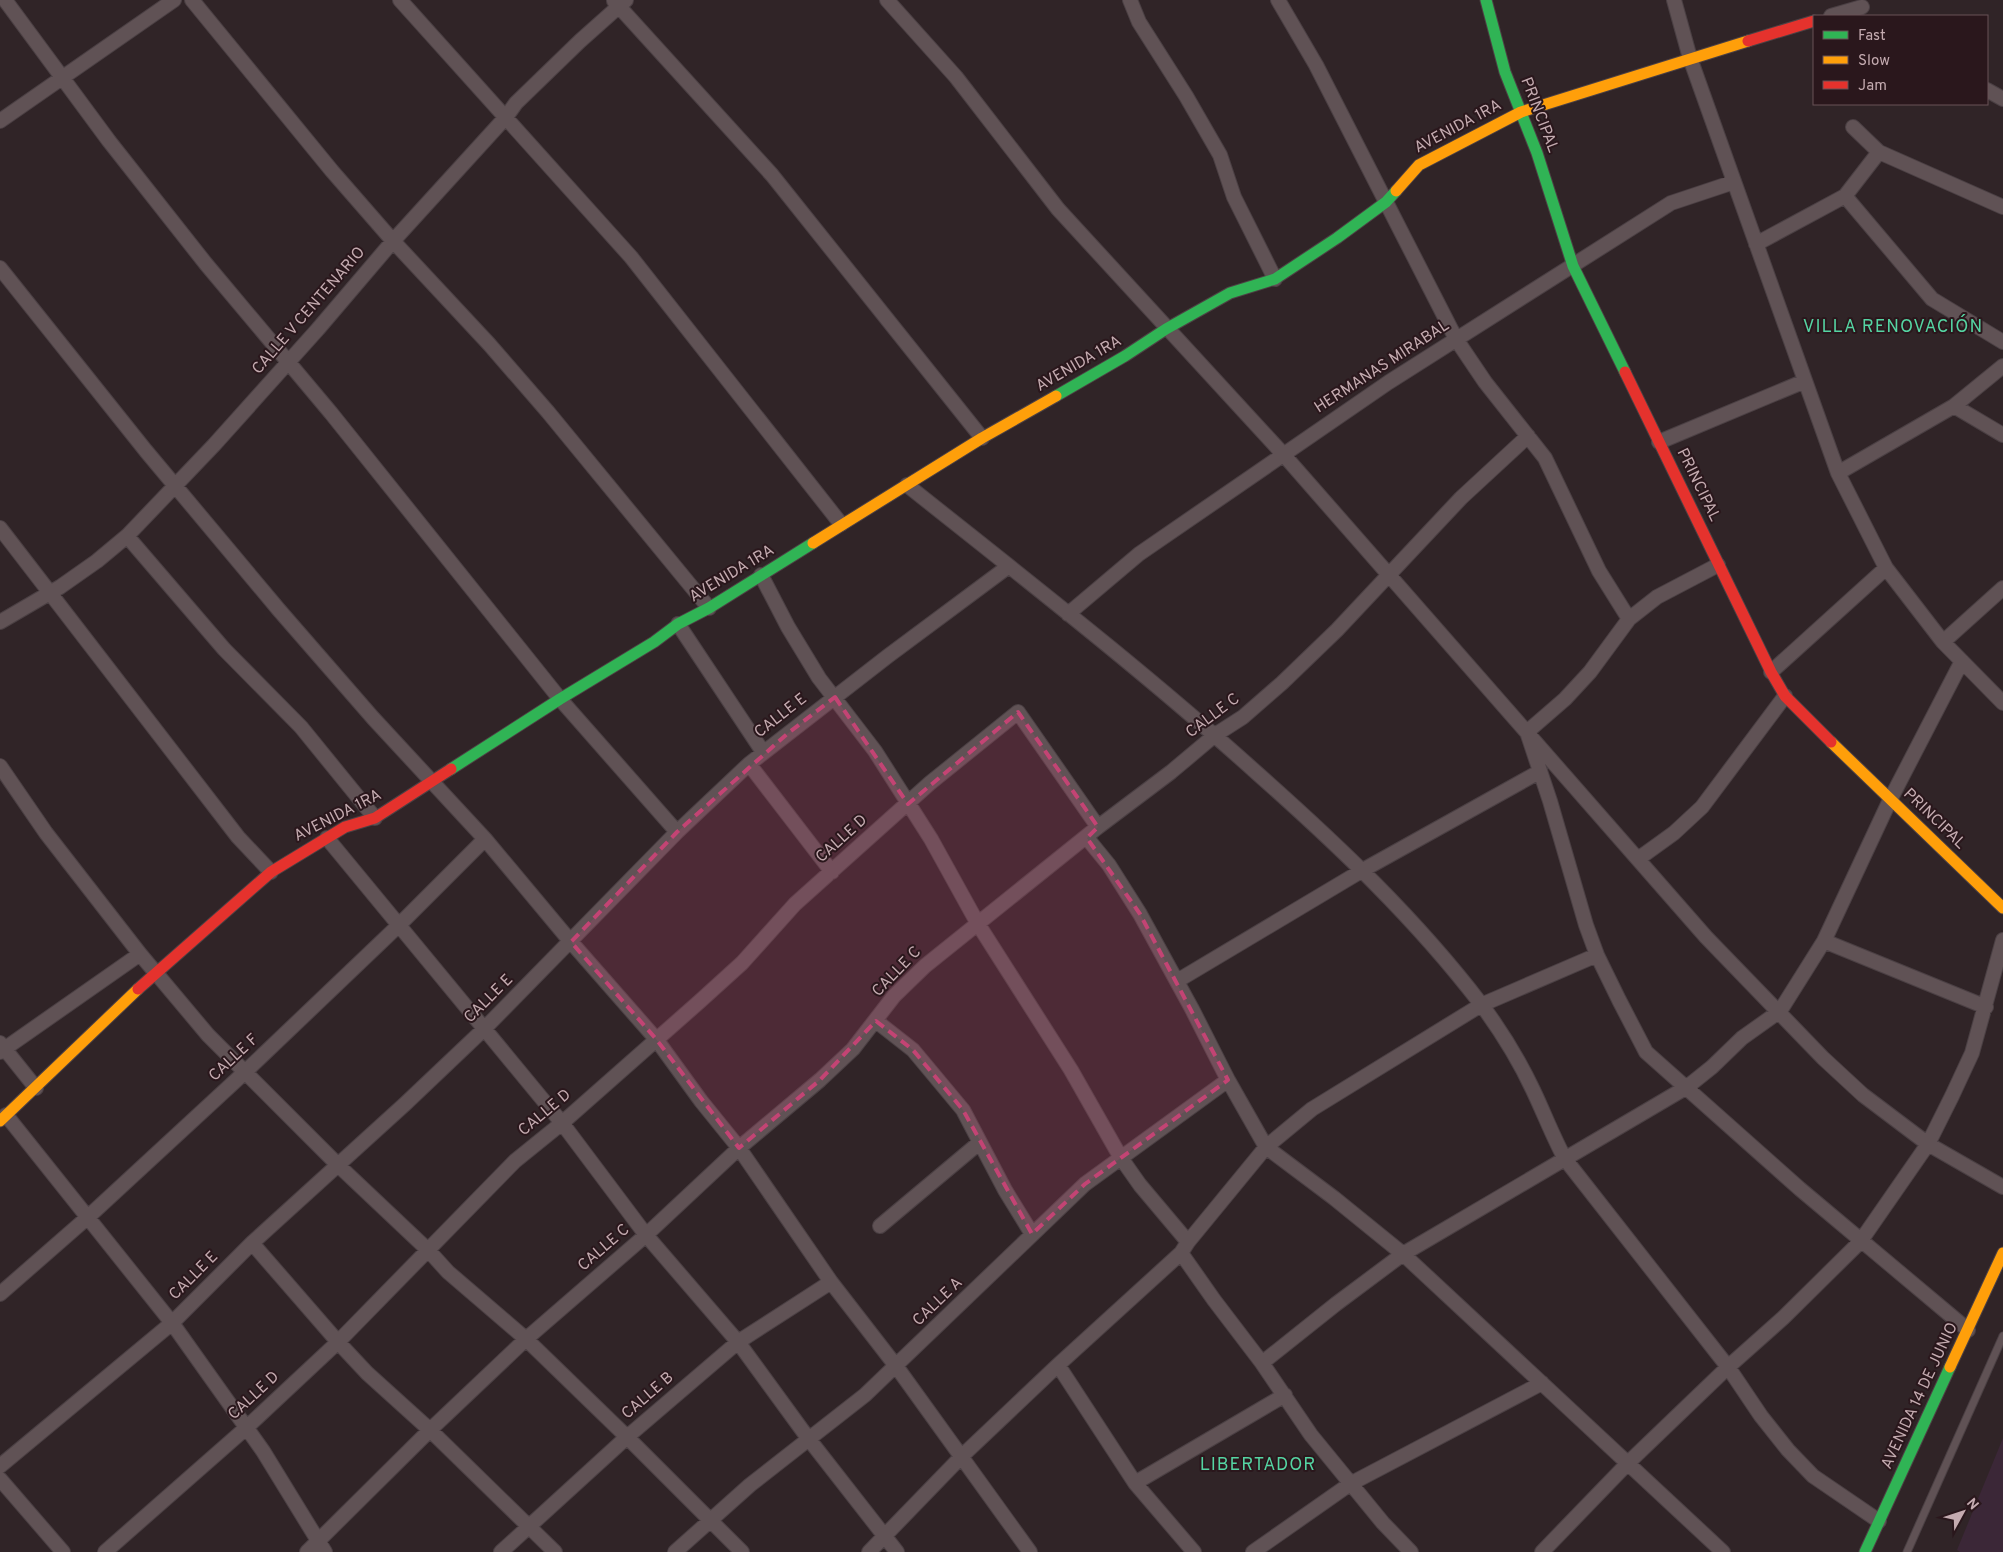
<svg xmlns="http://www.w3.org/2000/svg" width="2003" height="1552" viewBox="0 0 2003 1552" font-family="Overpass,sans-serif">
  <style>
    .pitch { fill: #3b2737 }
    .lines { fill: none; stroke-linecap: round; stroke-linejoin: round }
    .lane-casing { stroke: #4b4044; stroke-width: 9 }
    .street-casing { stroke: #4b4044; stroke-width: 16 }
    .fast-casing { stroke: #4d4144; stroke-width: 13 }
    .slow-casing { stroke: #4d4144; stroke-width: 13 }
    .jam-casing { stroke: #4d4144; stroke-width: 13 }
    .lane { stroke: #605255; stroke-width: 7 }
    .street { stroke: #605255; stroke-width: 14 }
    .fast { stroke: #30b455; stroke-width: 11 }
    .slow { stroke: #ff9f0a; stroke-width: 11 }
    .jam { stroke: #e5322d; stroke-width: 11 }
    .marked { fill: #c34474; fill-opacity: 0.2; stroke: #c34474; stroke-width: 4; stroke-dasharray: 10 6; stroke-linejoin: round }
    .labels { text-anchor: middle; dominant-baseline: central; stroke-width: 4; stroke-linejoin: round; paint-order: stroke }
    .street-label { font-size: 16px; fill: #c4abb0; stroke: #2a171c }
    .neighbourhood-label { font-size: 18px; letter-spacing: 1px; fill: #55d5a3; stroke: #2a171c }
  </style>
  <rect width="100%" height="100%" fill="#302427"/>
  <!-- pitch -->
  <path class="pitch" d="M 2003,1438 L 2003,1552 L 1960,1552 L 1957,1550 Z"/>
  <g class="lines">
    <!-- lane casing -->
    <g class="lane-casing">
      <path id="lane" d="M 1907,1552 L 2003,1336"/>
    </g>
    <!-- street casing -->
    <g class="street-casing">
      <path id="street" d="M 5,0 L 109,141 L 206,264 L 331,413 L 560,699 L 677,832
        M 192,0 L 332,171 L 393,241 L 489,344 L 548,412 L 709,608
        M 400,0 L 631,257 L 841,524
        M 887,0 L 956,77 L 1058,209 L 1283,454 L 1706,937 L 1823,1058 L 1863,1095 L 1928,1144 L 2003,1187
        M 1130,0 L 1139,22 L 1186,96 L 1220,155 L 1234,197 L 1275,279
        M 1278,0 L 1316,65 L 1456,339 L 1485,382 L 1545,458 L 1599,571 L 1629,619
        M 1674,0 L 1690,58 L 1838,473 L 1886,568 L 1943,642 L 2003,703
        M 614,1 L 772,175 L 982,438
        M 1831,16 L 1862,7
        M 1987,90 L 2003,99
        M 0,121 L 174,0
        M 1853,127 L 1879,152 L 2003,207
        M 1845,196 L 1932,299 L 2003,342
        M 1756,244 L 1845,196 L 1879,152
        M 0,268 L 146,451 L 279,610 L 373,718 L 485,839 L 571,942 L 656,1039 L 701,1101 L 739,1148 L 831,1282 L 896,1366 L 1030,1552
        M 1954,406 L 2003,435
        M 1659,442 L 1805,381
        M 1838,473 L 1954,406 L 2003,366
        M 907,485 C 1025,579 1145,672 1258,774 C 1339,846 1415,918 1481,1004 C 1501,1031 1519,1060 1533,1090 C 1544,1113 1553,1137 1565,1159 L 1728,1367 L 1761,1416 L 1788,1450 L 1813,1476 L 1879,1521
        M 0,528 L 238,837 L 271,872
        M 127,536 L 224,649 L 301,727 L 375,818
        M 1718,565 L 1657,597 L 1629,619 L 1590,672 L 1565,699 L 1527,732 L 1550,801 L 1586,925 L 1597,955 L 1619,1000 L 1646,1052 L 1800,1189 L 1968,1330
        M 761,575 L 788,627 L 819,678 L 875,751 L 931,839 L 978,924 L 1071,1070 L 1121,1158 L 1140,1185 L 1188,1242
        M 1068,614 L 1139,554 L 1389,382 L 1671,203 L 1734,182
        M 0,622 L 60,587 L 97,561 L 127,536 L 214,445 L 318,329 L 393,241 L 506,117 L 516,103 L 580,41 L 626,0
        M 678,624 L 763,752
        M 1943,642 L 2003,588
        M 1771,672 L 1886,568
        M 749,764 L 832,872
        M 0,766 L 46,833 L 140,954 L 208,1035 L 338,1165 L 429,1251 L 448,1272 L 526,1339 L 627,1437 L 742,1552
        M 327,838 L 562,1123 L 646,1235 L 738,1342 L 808,1438 L 897,1552
        M 1087,838 L 1109,865 L 1140,914 L 1192,1009 L 1228,1080 L 1266,1147 L 1334,1198 L 1403,1254 L 1723,1552
        M 1638,859 L 1674,833 L 1702,807 L 1785,696
        M 1824,941 L 1986,1007
        M 1177,981 L 1363,870 L 1539,772
        M 876,1021 L 913,1050 L 963,1110 L 1005,1190 L 1032,1234
        M 0,1043 L 36,1088
        M 0,1052 L 140,954
        M 6,1115 L 172,1323 L 263,1451 L 325,1552
        M 880,1226 L 979,1143
        M 252,1243 L 338,1342 L 367,1373 L 430,1430 L 555,1552
        M 1181,1253 L 1214,1300 L 1262,1363 L 1311,1435 L 1383,1523 L 1411,1552
        M 0,1294 L 88,1217 L 245,1072 L 399,925 L 485,839
        M 1262,1363 L 1336,1304 L 1403,1254 L 1687,1087 L 1712,1067 L 1742,1038 L 1780,1011 L 1824,941 L 1890,800 L 1962,661
        M 1058,1365 L 1135,1483 L 1194,1552
        M 0,1466 L 172,1323 L 252,1243 L 405,1104 L 484,1029 L 677,832 L 749,764 L 888,656 L 1009,566
        M 0,1479 L 63,1552
        M 1135,1483 L 1285,1395
        M 105,1552 L 246,1428 L 338,1342 L 515,1161 L 562,1123 L 699,1002 L 742,963 L 795,904 L 930,783 L 1018,712 L 1098,827
        M 307,1552 L 430,1430 L 526,1339 L 646,1235 L 739,1148 L 820,1080 L 853,1049 L 894,996 L 925,966 L 1098,827 L 1171,772 L 1215,735 L 1243,717 L 1282,683 L 1337,630 L 1461,498 L 1528,436
        M 501,1552 L 627,1437 L 738,1342 L 831,1282
        M 675,1552 L 750,1485 L 865,1395 L 1085,1184 L 1228,1080
        M 869,1552 L 962,1456 L 1058,1365 L 1181,1253 L 1188,1242 L 1266,1147 L 1312,1109 L 1481,1005 L 1597,955
        M 1253,1552 L 1350,1484 L 1542,1383
        M 1542,1552 L 1628,1463 L 1728,1367 L 1783,1318 L 1860,1242 L 1928,1144 L 1952,1096 L 1972,1053 L 2003,940"/>
    </g>
    <!-- fast casing -->
    <g class="fast-casing">
      <path id="fast" d="M 1486,0 L 1505,72 L 1537,153 L 1573,266 L 1625,372
        M 1056,396 L 1125,356 L 1166,329 L 1230,293 L 1275,279 L 1337,238 L 1386,202 L 1396,191
        M 451,769 L 560,699 L 654,642 L 678,624 L 709,608 L 813,543
        M 1865,1552 L 1950,1367"/>
    </g>
    <!-- slow casing -->
    <g class="slow-casing">
      <path id="slow" d="M 1396,191 L 1419,165 L 1521,112 L 1748,41
        M 813,543 L 982,438 L 1056,396
        M 1831,742 L 2003,908
        M 0,1121 L 138,989
        M 1950,1367 L 2003,1253"/>
    </g>
    <!-- jam casing -->
    <g class="jam-casing">
      <path id="jam" d="M 1748,41 L 1814,21
        M 1625,372 L 1771,672 L 1785,696 L 1831,742
        M 138,989 L 271,872 L 345,827 L 375,818 L 451,769"/>
    </g>
    <!-- lane -->
    <use href="#lane" class="lane"/>
    <!-- street -->
    <use href="#street" class="street"/>
    <!-- fast -->
    <use href="#fast" class="fast"/>
    <!-- slow -->
    <use href="#slow" class="slow"/>
    <!-- jam -->
    <use href="#jam" class="jam"/>
  </g>
  <!-- marked area -->
  <path class="marked" d="M 835,697 L 908,804 L 1018,712 L 1098,827 L 1087,838 L 1140,914 L 1228,1080 L 1085,1184 L 1032,1234 L 963,1110 L 913,1050 L 876,1021 L 820,1080 L 739,1148 L 656,1039 L 571,942 L 677,832 L 787,734 Z"/>
  <g class="labels">
    <!-- street labels -->
    <g class="street-label">
      <text transform="translate(1539 115) rotate(69)">PRINCIPAL</text>
      <text transform="translate(1458 127) rotate(-28)">AVENIDA 1RA</text>
      <text transform="translate(309 311) rotate(-49)">CALLE V CENTENARIO</text>
      <text transform="translate(1079 364) rotate(-30)">AVENIDA 1RA</text>
      <text transform="translate(1382 367) rotate(-33)">HERMANAS MIRABAL</text>
      <text transform="translate(1698 485) rotate(64)">PRINCIPAL</text>
      <text transform="translate(732 574) rotate(-31)">AVENIDA 1RA</text>
      <text transform="translate(781 716) rotate(-38)">CALLE E</text>
      <text transform="translate(1213 716) rotate(-37)">CALLE C</text>
      <text transform="translate(338 816) rotate(-27)">AVENIDA 1RA</text>
      <text transform="translate(1934 819) rotate(44)">PRINCIPAL</text>
      <text transform="translate(842 839) rotate(-42)">CALLE D</text>
      <text transform="translate(897 972) rotate(-46)">CALLE C</text>
      <text transform="translate(489 999) rotate(-45)">CALLE E</text>
      <text transform="translate(234 1058) rotate(-43)">CALLE F</text>
      <text transform="translate(545 1113) rotate(-40)">CALLE D</text>
      <text transform="translate(604 1248) rotate(-41)">CALLE C</text>
      <text transform="translate(194 1276) rotate(-45)">CALLE E</text>
      <text transform="translate(938 1302) rotate(-44)">CALLE A</text>
      <text transform="translate(254 1396) rotate(-43)">CALLE D</text>
      <text transform="translate(648 1396) rotate(-41)">CALLE B</text>
      <text transform="translate(1920 1396) rotate(-65)">AVENIDA 14 DE JUNIO</text>
    </g>
    <!-- neighbourhood labels -->
    <g class="neighbourhood-label">
      <text x="1893" y="327">VILLA RENOVACIÓN</text>
      <text x="1258" y="1465">LIBERTADOR</text>
    </g>
  </g>
  <!-- legend -->
  <rect x="1813" y="15" width="175" height="90" fill="#2a171c" stroke="#685257"/>
  <rect x="1823" y="31" width="25" height="8" fill="#30b455" stroke="#685257"/>
  <text x="1858" y="40" font-size="15" fill="#c4abb0">Fast</text>
  <rect x="1823" y="56" width="25" height="8" fill="#ff9f0a" stroke="#685257"/>
  <text x="1858" y="65" font-size="15" fill="#c4abb0">Slow</text>
  <rect x="1823" y="81" width="25" height="8" fill="#e5322d" stroke="#685257"/>
  <text x="1858" y="90" font-size="15" fill="#c4abb0">Jam</text>
  <!-- north arrow -->
  <g transform="translate(1963 1512) rotate(50)" stroke="#2a171c" stroke-width="4" paint-order="stroke">
  <path d="M0-4L9 19L0 12L-9 19Z" fill="#c4abb0"/>
  <text y="-8" font-size="14" font-weight="bold" text-anchor="middle" fill="#c4abb0">N</text>
  </g>
</svg>
